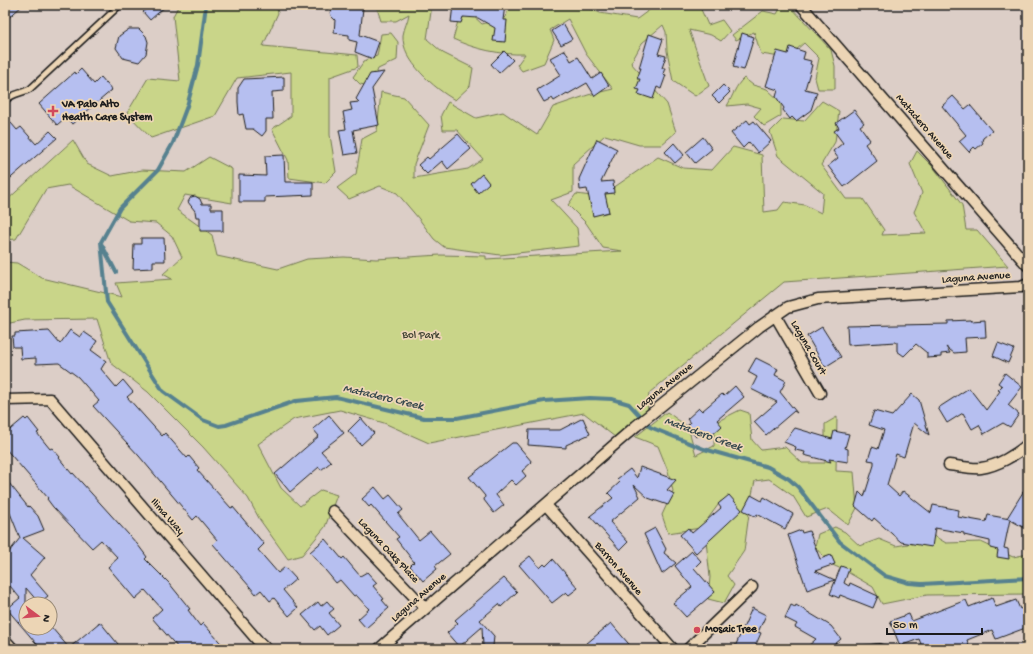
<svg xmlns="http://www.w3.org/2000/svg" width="1033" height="654" viewBox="0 0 1033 654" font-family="'Gochi Hand',sans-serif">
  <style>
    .green { fill: #c9d589; stroke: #727852 }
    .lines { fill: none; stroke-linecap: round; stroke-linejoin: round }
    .stream { stroke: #56818f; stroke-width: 4 }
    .building { fill: #b6bff0; stroke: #1c1c1c }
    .service-casing { stroke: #1c1c1c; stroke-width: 8 }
    .minor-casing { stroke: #1c1c1c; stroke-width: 13 }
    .service { stroke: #ecd5b5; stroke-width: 5 }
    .minor { stroke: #ecd5b5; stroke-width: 10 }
    .poi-dot { fill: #d1495b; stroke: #ecd5b5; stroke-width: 1.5 }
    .labels { text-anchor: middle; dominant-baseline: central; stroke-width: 3.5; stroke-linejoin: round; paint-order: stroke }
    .poi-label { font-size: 11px; font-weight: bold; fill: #1c1c1c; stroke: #ecd5b5; text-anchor: start }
    .street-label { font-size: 11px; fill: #1c1c1c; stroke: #ecd5b5 }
    .park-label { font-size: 11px; fill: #3f4132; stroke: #ecd5b5 }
    .water-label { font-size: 12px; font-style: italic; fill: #34464c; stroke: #ecd5b5 }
  </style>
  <rect width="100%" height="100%" fill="#dccec7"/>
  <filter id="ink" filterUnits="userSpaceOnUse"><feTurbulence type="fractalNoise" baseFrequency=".025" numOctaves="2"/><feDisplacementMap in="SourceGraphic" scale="8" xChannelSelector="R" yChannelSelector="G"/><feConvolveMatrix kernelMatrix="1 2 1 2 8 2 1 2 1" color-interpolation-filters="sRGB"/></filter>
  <g filter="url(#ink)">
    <!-- green -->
    <path class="green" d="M 179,5 L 276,5 L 278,13 L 263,46 L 357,55 L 358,67 L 330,77 L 330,135 L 336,172 L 325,183 L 289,178 L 288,160 L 272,129 L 291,116 L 291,72 L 237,78 L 215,116 L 151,138 L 127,113 L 148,78 L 180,81 L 173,16 Z
      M 376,5 L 432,5 L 427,39 L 443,53 L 473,68 L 470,86 L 455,100 C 435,89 401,60 403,35 C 404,28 408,21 409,14 L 396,21 L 381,21 Z
      M 509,5 L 583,5 L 600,13 L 637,19 L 656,5 L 699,5 L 708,25 L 722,20 L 730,31 L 721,41 L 711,35 L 689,30 L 709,86 L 695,96 L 673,81 L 667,51 L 666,32 L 663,25 L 642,43 L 631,63 L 667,104 L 676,132 L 661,145 L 639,145 L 605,135 L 573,164 L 573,192 L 551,200 L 577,228 L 579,246 L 500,255 L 444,247 L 434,239 L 419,219 L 397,193 L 380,186 L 349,199 L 337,188 L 356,174 L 362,139 L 377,131 L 381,92 L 404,97 L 429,125 L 414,164 L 414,178 L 468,169 L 483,159 L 457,130 L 443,130 L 441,115 L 448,102 L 476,118 L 503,112 L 537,135 L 553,107 L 588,95 L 613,89 L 586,54 L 568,19 L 550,30 L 554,40 L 544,63 L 522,71 L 517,65 L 525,54 C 501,55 474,49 453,39 L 458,21 L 470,13 L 482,24 L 506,17 Z
      M 782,5 L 789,5 L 831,50 L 835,66 L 835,89 L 818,89 L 815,78 L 819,58 L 804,43 L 787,58 L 761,54 L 754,32 L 736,40 L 732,35 L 763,11 L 777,14 Z
      M 391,33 L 398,42 L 397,60 L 378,69 L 375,77 L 369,86 L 360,84 L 353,77 L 364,61 L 377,56 L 381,34 Z
      M 744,78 L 753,85 L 767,89 L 781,102 L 781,116 L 764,126 L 754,116 L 761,108 L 747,104 L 727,106 C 733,96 735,86 744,78 Z
      M 822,101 L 839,111 L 835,142 L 821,165 L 846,199 L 863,199 L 884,230 L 882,235 L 926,233 L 914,212 L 922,193 L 910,164 L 917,151 L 934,168 L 962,205 L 966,230 L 977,230 L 1008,266 L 784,282 L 649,393 L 647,413 L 615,437 L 584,413 L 429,443 L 384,423 L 340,410 L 294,419 L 258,444 L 281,488 L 300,506 L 321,490 L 337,495 L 325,527 L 302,555 L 288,559 L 260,520 L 248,498 L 203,447 L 148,392 L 111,363 L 97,319 L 25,320 L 5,324 L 5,262 L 17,263 L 42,278 L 122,297 L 116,283 L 172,279 L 163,274 L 182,257 L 172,236 L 156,223 L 129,221 L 68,185 L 46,189 L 16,239 L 5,240 L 5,202 L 73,140 L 87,164 L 112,176 L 142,170 L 186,172 L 209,157 L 232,169 L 232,203 L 185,195 L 177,210 L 212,235 L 217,256 L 278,269 L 307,259 L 344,257 L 376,259 L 440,255 L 486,256 L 486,259 L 622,251 L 603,248 L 586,223 L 568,205 L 576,194 L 600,197 L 658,157 L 683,168 L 712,170 L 733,147 L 762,155 L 764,212 L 778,210 L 784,202 L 805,205 L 821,213 L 823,193 L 778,156 L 770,132 L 783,119 L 804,121 Z
      M 740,410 L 749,413 L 752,440 L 761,450 L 785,447 L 802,463 L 825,463 L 825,424 L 837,417 L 836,471 L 854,472 L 857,508 L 848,525 L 828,509 L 806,517 L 793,496 L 769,479 L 755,481 L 751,499 L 744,551 L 727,576 L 734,585 L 724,603 L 708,599 L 710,577 L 706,541 L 731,509 L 721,501 L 701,528 L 668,533 L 662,515 L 673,491 L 668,471 L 658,446 L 635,437 L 667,412 L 688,427 L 696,455 L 714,446 L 714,423 Z
      M 835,527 L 845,532 L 860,546 L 879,539 L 896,546 L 919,542 L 934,536 L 946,543 L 981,542 L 1013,557 L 1028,554 L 1028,594 L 927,595 L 882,604 L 873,587 L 844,570 L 830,564 L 815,547 L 818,534 Z"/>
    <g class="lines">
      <!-- stream -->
      <path class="stream" d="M 206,5 L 198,65 L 187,106 L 173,143 L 158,170 L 120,208 L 101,242 L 107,302 L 163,391 L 203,420 L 219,426 L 226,425 L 296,401 L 336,397 L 424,418 L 457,418 L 544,401 L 590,398 L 612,399 L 629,404 L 650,427 L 704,449 L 768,467 L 789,479 L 798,487 L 840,542 L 885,576 L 909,583 L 922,584 L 1028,578
        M 102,245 L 116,272"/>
    </g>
    <!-- building -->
    <path class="building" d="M 5,5 L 23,5 L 5,21 Z
      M 151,5 L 167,5 L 150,20 L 143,12 Z
      M 338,5 L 356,5 L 356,7 L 363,8 L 360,35 L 379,42 L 373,59 L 355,52 L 357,42 L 349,40 L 349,35 L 334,33 L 335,20 L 331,16 L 330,12 Z
      M 453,5 L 505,5 L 503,20 L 507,20 L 505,42 L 493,41 L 495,28 L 478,18 L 463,17 L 461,23 L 451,22 Z
      M 563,24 L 572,39 L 561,45 L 552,31 Z
      M 129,29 L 139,29 L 146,36 L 148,42 L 146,54 L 139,62 L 123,58 L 116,48 L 119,36 Z
      M 742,33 L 754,37 L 744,70 L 733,67 Z
      M 649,34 L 663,39 L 658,54 L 666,56 L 662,68 L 665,68 L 663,74 L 666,75 L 661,89 L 657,87 L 653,99 L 638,94 L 640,90 L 636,89 L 640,79 L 637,79 L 641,68 L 639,68 Z
      M 790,47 L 805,52 L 803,59 L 811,61 L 810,64 L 812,65 L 805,89 L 817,92 L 811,110 L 796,121 L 792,117 L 790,119 L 783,110 L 784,108 L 776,97 L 778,90 L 766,86 L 777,51 L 788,54 Z
      M 565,50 L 571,61 L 578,57 L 592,79 L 601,73 L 609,86 L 595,96 L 587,83 L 568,94 L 567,93 L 554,101 L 552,98 L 544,102 L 537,90 L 561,75 L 550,58 Z
      M 504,51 L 513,60 L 499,73 L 491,64 Z
      M 81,69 L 94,84 L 101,77 L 112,90 L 72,124 L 66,117 L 57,125 L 39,104 L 75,72 L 76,74 Z
      M 384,72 L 372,89 L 379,125 L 353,130 L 357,153 L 344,155 L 339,130 L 346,129 L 343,112 L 352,110 L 350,103 L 359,102 L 356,99 L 370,74 Z
      M 284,77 L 284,91 L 272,92 L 273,119 L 266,119 L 266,131 L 262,136 L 253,129 L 246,129 L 243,114 L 239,115 L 238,102 L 238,88 L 244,79 Z
      M 723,85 L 730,92 L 719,103 L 712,96 Z
      M 953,96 L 965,109 L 970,105 L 992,131 L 983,138 L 982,141 L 983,143 L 976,149 L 974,147 L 969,152 L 959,141 L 966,135 L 942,106 Z
      M 854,110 L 864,123 L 860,126 L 870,140 L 865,144 L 877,161 L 844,187 L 828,166 L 838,158 L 833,151 L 843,143 L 834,131 L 839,128 L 836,123 Z
      M 5,116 L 17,130 L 21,127 L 36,144 L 50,131 L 57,138 L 5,183 Z
      M 747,120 L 750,124 L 754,121 L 771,141 L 758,153 L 749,142 L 743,148 L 731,133 Z
      M 458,134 L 471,149 L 448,169 L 442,161 L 427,174 L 418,165 L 427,157 L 429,159 Z
      M 703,137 L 712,149 L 695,163 L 686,152 Z
      M 597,139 L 617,149 L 601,182 L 613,181 L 614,193 L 605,194 L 609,212 L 593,216 L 587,189 L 580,190 L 579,179 Z
      M 674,143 L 684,155 L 675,163 L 665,152 Z
      M 284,155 L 285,182 L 313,182 L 313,195 L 265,197 L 265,202 L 239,202 L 239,175 L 266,176 L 265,156 Z
      M 482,174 L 489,183 L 478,193 L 471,184 Z
      M 195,196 L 200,199 L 202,204 L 211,204 L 211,209 L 223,209 L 223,231 L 200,231 L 200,217 L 196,217 L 195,211 L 188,202 L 191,197 Z
      M 141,238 L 164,238 L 165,261 L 153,261 L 153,268 L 133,269 L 134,244 L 141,244 Z
      M 970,320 L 971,321 L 985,320 L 986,337 L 965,338 L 966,352 L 954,353 L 946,347 L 950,353 L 941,354 L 941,357 L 927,358 L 927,353 L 916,344 L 904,356 L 897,351 L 897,342 L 848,345 L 847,326 L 948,324 L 948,321 Z
      M 822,327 L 841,357 L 825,367 L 807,336 Z
      M 70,330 L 80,337 L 84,332 L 97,341 L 91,350 L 106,361 L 101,369 L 116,387 L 123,380 L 133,392 L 127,397 L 162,436 L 165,433 L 187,458 L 189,456 L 199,468 L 197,470 L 231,508 L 233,507 L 264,544 L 258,550 L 278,573 L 285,567 L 296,579 L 283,590 L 298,608 L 289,616 L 274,598 L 270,601 L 261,590 L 256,594 L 213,544 L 217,540 L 197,516 L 193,520 L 139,456 L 93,406 L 99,401 L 78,377 L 59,363 L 36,364 L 36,358 L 21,359 L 20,347 L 13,347 L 12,336 L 15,336 L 15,333 L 49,331 L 60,344 Z
      M 998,343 L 1014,349 L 1008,363 L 993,356 Z
      M 756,358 L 778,369 L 775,375 L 786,381 L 780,392 L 797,413 L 794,411 L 766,435 L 754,422 L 777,402 L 751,389 L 757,377 L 748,372 Z
      M 1005,373 L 1022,387 L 1008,405 L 1019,414 L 1010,427 L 1003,423 L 984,434 L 979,425 L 972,429 L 963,413 L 947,423 L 938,408 L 969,388 L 986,410 L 1000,391 L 998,390 L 1002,386 L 998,383 Z
      M 735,386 L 744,397 L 717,420 L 722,426 L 710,437 L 704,430 L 696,437 L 687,426 L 690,423 L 687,419 L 699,408 L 702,411 L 722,394 L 724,396 Z
      M 912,394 L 919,400 L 929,435 L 914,423 L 904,457 L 896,454 L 887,485 L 899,496 L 903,491 L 931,513 L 933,505 L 959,510 L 958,517 L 986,522 L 988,515 L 1010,519 L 1004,548 L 1008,549 L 1009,559 L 997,557 L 998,550 L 990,548 L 990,541 L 964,535 L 964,533 L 935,528 L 932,547 L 901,542 L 874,518 L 872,521 L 855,506 L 859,492 L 864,497 L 874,465 L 874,461 L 868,460 L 872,447 L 878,449 L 884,430 L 869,425 L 874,411 L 892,416 Z
      M 329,415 L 344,433 L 321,451 L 331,462 L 321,470 L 319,467 L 290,492 L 275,474 L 319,436 L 313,429 Z
      M 24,418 L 26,420 L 28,418 L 39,432 L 37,433 L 50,449 L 52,448 L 60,457 L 59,458 L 72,474 L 73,473 L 138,545 L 147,557 L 145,559 L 169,583 L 190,609 L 188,610 L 200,626 L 203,623 L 226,649 L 179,649 L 152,618 L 162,609 L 145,590 L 135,599 L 108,567 L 118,558 L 101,540 L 92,548 L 53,507 L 47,499 L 48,498 L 5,448 L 5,434 Z
      M 361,418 L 374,433 L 361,445 L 348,431 Z
      M 583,418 L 590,434 L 566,445 L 566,448 L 528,445 L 529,430 L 560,430 Z
      M 795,428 L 832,439 L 834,431 L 849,434 L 845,448 L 848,449 L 848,462 L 829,459 L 831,462 L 804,455 L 805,452 L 795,450 L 796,447 L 784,442 Z
      M 512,443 L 516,443 L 532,462 L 522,471 L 526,476 L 516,485 L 511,480 L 497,493 L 496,495 L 504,505 L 494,513 L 484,500 L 485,496 L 469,477 Z
      M 640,467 L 676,480 L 667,490 L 674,494 L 668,505 L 648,498 L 634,485 L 640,497 L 610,522 L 628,542 L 620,550 L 590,516 L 613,498 L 608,493 L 620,482 L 617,479 L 630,469 L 637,478 Z
      M 5,478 L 28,507 L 29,506 L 38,516 L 44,530 L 23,538 L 45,557 L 30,575 L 48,596 L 39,603 L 26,588 L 26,628 L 52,628 L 69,648 L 100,622 L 122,649 L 41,649 L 7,609 L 20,598 L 5,580 L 5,557 L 20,538 L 10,513 L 5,507 Z
      M 1028,484 L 1028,530 L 1007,518 Z
      M 375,487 L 385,499 L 390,495 L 403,510 L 398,514 L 419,540 L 430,531 L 450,554 L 435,566 L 437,569 L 423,581 L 410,566 L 414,562 L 396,539 L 399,537 L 371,505 L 369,507 L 362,499 Z
      M 729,495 L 742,510 L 696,553 L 680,535 L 688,528 L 692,533 L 721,508 L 718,504 Z
      M 751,495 L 762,501 L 764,497 L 793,514 L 785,529 L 757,514 L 756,517 L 743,510 Z
      M 655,528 L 666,549 L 664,553 L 676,563 L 662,574 L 644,534 Z
      M 801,530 L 802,533 L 809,531 L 820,559 L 831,555 L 835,564 L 815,571 L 835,580 L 807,590 L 788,535 Z
      M 325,539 L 342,559 L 344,557 L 360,576 L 367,572 L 377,583 L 373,586 L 384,599 L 382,600 L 389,608 L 366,628 L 358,619 L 369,609 L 356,595 L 354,596 L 340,580 L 336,583 L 310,552 Z
      M 692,551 L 701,561 L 694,568 L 715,592 L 686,617 L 673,603 L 692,587 L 675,566 Z
      M 530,556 L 540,568 L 544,564 L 546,566 L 553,559 L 578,588 L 569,595 L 566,592 L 552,603 L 519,565 Z
      M 841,566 L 849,569 L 844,583 L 849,586 L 850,583 L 878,596 L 873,608 L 840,595 L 839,598 L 830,594 Z
      M 504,578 L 517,592 L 501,607 L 499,604 L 480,620 L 494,636 L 493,646 L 483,646 L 482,627 L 459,647 L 447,633 L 458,623 L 455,620 Z
      M 992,598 L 996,607 L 1016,600 L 1020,609 L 1028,606 L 1028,627 L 996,639 L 992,630 L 967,640 L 970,649 L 923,649 L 919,639 L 900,646 L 890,621 L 909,614 L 912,621 L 966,600 L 969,607 Z
      M 327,601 L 334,609 L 329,613 L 339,625 L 327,635 L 320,626 L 315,630 L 302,615 L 318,602 L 321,606 Z
      M 791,605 L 795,607 L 796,605 L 831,626 L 841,639 L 829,649 L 805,649 L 816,639 L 795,627 L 797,624 L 785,618 Z
      M 752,608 L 766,615 L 758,632 L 761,633 L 754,649 L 734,649 Z
      M 611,623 L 633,649 L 580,649 Z"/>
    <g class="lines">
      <!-- service casing -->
      <g class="service-casing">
        <path id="service" d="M 5,101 C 13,93 21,94 30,89 L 120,5
          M 864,649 L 879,647 L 885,649"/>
      </g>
      <!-- minor casing -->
      <g class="minor-casing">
        <path id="minor" d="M 801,5 L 1028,266
          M 775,315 L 820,393
          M 5,400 L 50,399 L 258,641 L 267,649
          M 949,465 C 959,466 971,469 981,468 C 997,466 1016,455 1028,444
          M 546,505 L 673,649
          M 333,511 L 425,608
          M 5,640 L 13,649
          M 379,649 L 636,426 L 759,327 L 788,307 L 818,299 L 1021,287 L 1028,284
          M 688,649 L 752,587"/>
      </g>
      <!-- service -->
      <use href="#service" class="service"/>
      <!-- minor -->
      <use href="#minor" class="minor"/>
    </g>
  </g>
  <!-- markers -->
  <g class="poi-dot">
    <path d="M51 105h4v4h4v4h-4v4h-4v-4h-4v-4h4z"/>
    <circle cx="697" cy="630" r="4"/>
  </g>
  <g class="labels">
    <!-- poi labels -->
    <g class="poi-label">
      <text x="62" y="105">VA Palo Alto<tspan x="62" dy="13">Health Care System</tspan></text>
      <text x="705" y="630">Mosaic Tree</text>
    </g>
    <!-- street labels -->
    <g class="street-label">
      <text transform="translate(924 127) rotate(49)">Matadero Avenue</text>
      <text transform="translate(976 278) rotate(-4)">Laguna Avenue</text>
      <text transform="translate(808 348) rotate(60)">Laguna Court</text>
      <text transform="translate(665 387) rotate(-39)">Laguna Avenue</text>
      <text transform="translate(167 517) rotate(49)">Ilima Way</text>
      <text transform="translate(388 551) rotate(47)">Laguna Oaks Place</text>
      <text transform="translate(618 569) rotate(49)">Barron Avenue</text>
      <text transform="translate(419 598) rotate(-41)">Laguna Avenue</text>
    </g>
    <!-- park labels -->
    <g class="park-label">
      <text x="421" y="336">Bol Park</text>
    </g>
    <!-- water labels -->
    <g class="water-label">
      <text transform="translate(383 398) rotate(13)">Matadero Creek</text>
      <text transform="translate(703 435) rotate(20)">Matadero Creek</text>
    </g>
  </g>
  <!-- margin -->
  <rect width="1033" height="654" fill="none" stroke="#ecd5b5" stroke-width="20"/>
  <rect x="10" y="10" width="1013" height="634" fill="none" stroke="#1c1c1c" stroke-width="1.5" filter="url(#ink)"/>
  <!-- north arrow -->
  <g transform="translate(38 616) rotate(106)"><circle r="19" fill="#ecd5b5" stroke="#998b78"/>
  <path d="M0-3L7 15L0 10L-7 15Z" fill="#d1495b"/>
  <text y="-6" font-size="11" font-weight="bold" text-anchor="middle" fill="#1c1c1c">N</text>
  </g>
  <!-- scale -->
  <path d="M887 628v6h95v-6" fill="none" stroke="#1c1c1c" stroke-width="2"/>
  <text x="893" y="628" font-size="12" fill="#1c1c1c" stroke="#ecd5b5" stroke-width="3" paint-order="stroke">50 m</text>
</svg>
